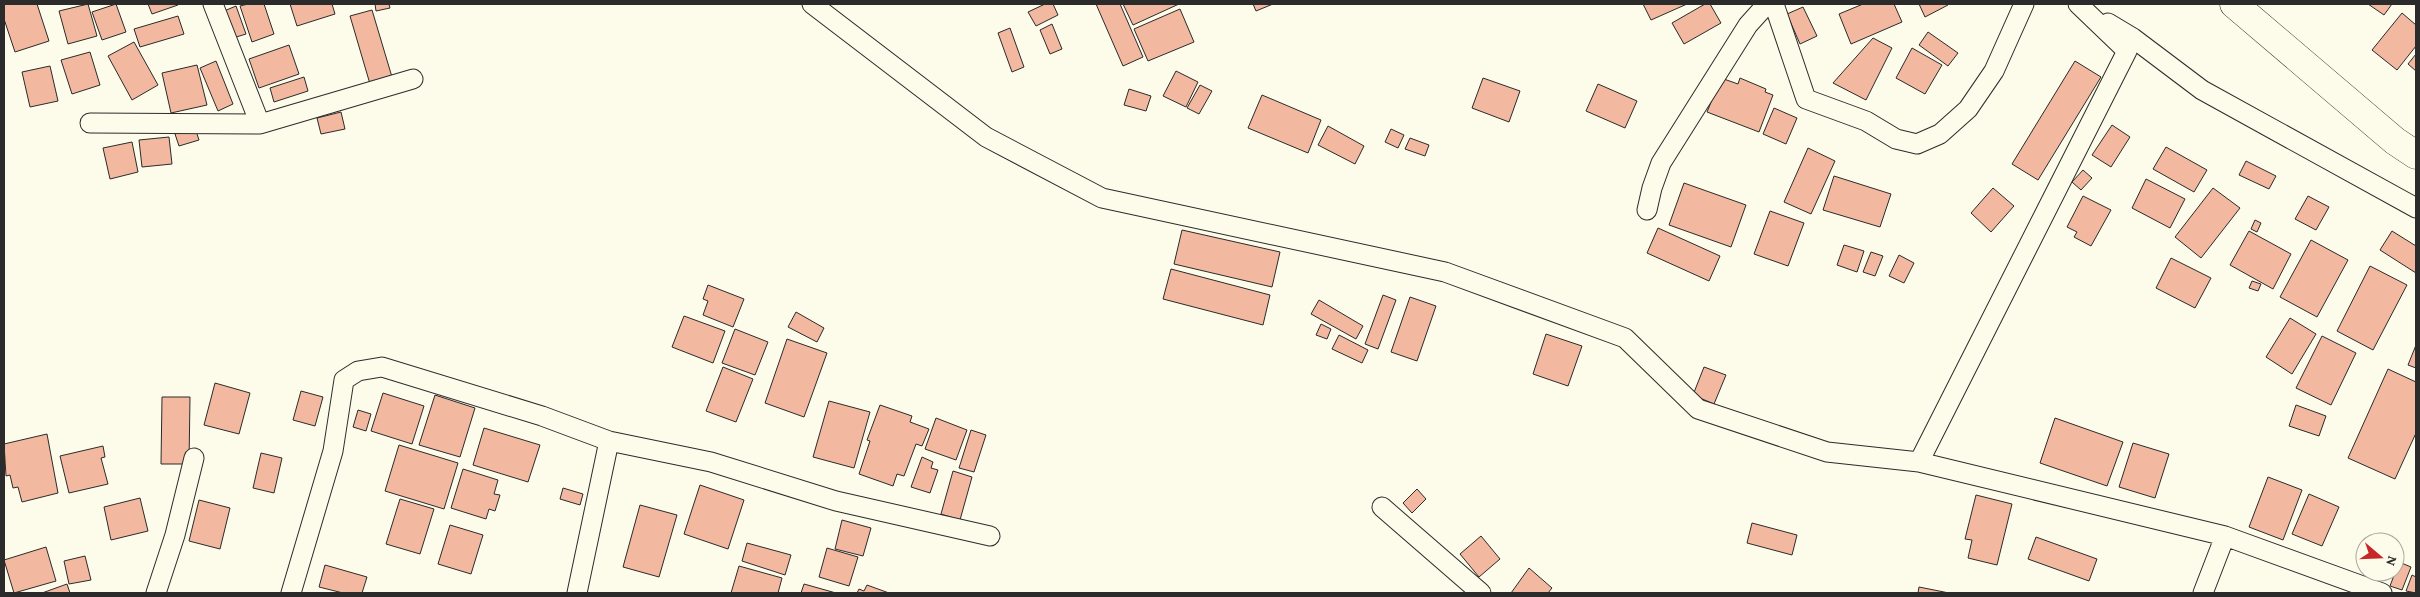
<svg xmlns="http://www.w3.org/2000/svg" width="2420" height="597" viewBox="0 0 2420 597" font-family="'Crimson Pro',serif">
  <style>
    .building { fill: #f2b8a0; stroke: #2b2b2b }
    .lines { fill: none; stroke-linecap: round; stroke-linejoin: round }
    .minor-casing { stroke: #2b2b2b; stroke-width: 21 }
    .secondary-casing { stroke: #2b2b2b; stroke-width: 29 }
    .minor { stroke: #fdfbea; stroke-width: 19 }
    .secondary { stroke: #fdfbea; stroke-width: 28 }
  </style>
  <rect width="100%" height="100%" fill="#fdfbea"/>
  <!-- building -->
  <path class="building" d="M 4,4 L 37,4 L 49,41 L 15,52 L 4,19 Z
    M 88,4 L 97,36 L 68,44 L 59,11 Z
    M 116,4 L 126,32 L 102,40 L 92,12 Z
    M 148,4 L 177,4 L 178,5 L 152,14 Z
    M 248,4 L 264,4 L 274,34 L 252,42 L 240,6 Z
    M 290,4 L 332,4 L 335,14 L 297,26 Z
    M 375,4 L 389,4 L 390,8 L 376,11 Z
    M 1045,4 L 1053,4 L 1058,15 L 1036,26 L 1028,12 Z
    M 1096,4 L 1120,4 L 1143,57 L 1123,66 Z
    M 1123,4 L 1179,4 L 1133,25 Z
    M 1253,4 L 1273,4 L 1256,11 Z
    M 1643,4 L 1687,4 L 1651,20 Z
    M 1705,4 L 1710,4 L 1721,23 L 1684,44 L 1672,23 Z
    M 1863,4 L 1894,4 L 1902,22 L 1851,44 L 1839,14 Z
    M 1919,4 L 1947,4 L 1948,5 L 1925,17 Z
    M 2368,4 L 2392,4 L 2384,15 Z
    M 236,6 L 246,34 L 233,38 L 224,11 Z
    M 1803,7 L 1817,36 L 1800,44 L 1787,14 Z
    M 1180,9 L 1194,42 L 1148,61 L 1134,29 Z
    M 372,10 L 392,77 L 370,84 L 350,16 Z
    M 2402,13 L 2416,25 L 2416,46 L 2397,70 L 2372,50 Z
    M 178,16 L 184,34 L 140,47 L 134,29 Z
    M 1052,24 L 1062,49 L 1050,54 L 1040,30 Z
    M 1010,28 L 1024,67 L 1012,72 L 998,33 Z
    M 1928,32 L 1958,53 L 1948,66 L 1919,45 Z
    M 1873,38 L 1892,48 L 1866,100 L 1833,83 Z
    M 134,42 L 158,85 L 132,100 L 108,56 Z
    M 289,45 L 299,74 L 259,88 L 249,59 Z
    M 1912,48 L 1942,65 L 1925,94 L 1896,78 Z
    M 90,52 L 100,85 L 72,94 L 61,60 Z
    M 2416,54 L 2416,71 L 2408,64 Z
    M 216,61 L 233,104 L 218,111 L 200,68 Z
    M 2075,61 L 2101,77 L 2038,180 L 2012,164 Z
    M 197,65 L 207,105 L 171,113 L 162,73 Z
    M 50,66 L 58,101 L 30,107 L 22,72 Z
    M 1176,71 L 1198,82 L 1186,107 L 1163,96 Z
    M 304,77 L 308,91 L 274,102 L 270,88 Z
    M 1483,78 L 1520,91 L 1509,122 L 1472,108 Z
    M 1721,78 L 1738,84 L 1740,78 L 1766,89 L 1765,92 L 1773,95 L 1759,132 L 1707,112 Z
    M 1598,84 L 1637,101 L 1625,128 L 1586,111 Z
    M 1200,85 L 1212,91 L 1199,114 L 1187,108 Z
    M 1129,89 L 1151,96 L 1146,111 L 1124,105 Z
    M 1262,95 L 1321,120 L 1308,153 L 1248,128 Z
    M 1774,108 L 1797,118 L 1786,144 L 1763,134 Z
    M 341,112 L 345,129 L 321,134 L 317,118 Z
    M 2112,125 L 2130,137 L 2111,167 L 2092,155 Z
    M 1328,126 L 1364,146 L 1355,164 L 1318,145 Z
    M 195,128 L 199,140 L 179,146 L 175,134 Z
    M 1391,129 L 1404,135 L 1398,148 L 1385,142 Z
    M 169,137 L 172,164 L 142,167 L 139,140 Z
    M 1410,138 L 1429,145 L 1425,156 L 1405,149 Z
    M 132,142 L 138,172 L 110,179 L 103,148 Z
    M 2166,147 L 2207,170 L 2194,192 L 2153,169 Z
    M 1808,148 L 1835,161 L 1811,214 L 1784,202 Z
    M 2246,161 L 2276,176 L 2269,189 L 2239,175 Z
    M 2083,170 L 2092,178 L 2081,190 L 2072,182 Z
    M 1834,176 L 1891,194 L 1880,227 L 1823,210 Z
    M 2146,179 L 2185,199 L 2170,228 L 2132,208 Z
    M 1684,183 L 1746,205 L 1731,247 L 1669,225 Z
    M 1993,188 L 2014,206 L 1991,232 L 1971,213 Z
    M 2213,188 L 2240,208 L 2201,258 L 2175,237 Z
    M 2083,196 L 2111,210 L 2091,246 L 2074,237 L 2077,232 L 2067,227 Z
    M 2308,196 L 2329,207 L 2316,230 L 2295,219 Z
    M 1770,211 L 1804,223 L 1788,266 L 1754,254 Z
    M 2255,220 L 2261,223 L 2257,232 L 2251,229 Z
    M 1658,228 L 1720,256 L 1709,281 L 1647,253 Z
    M 1182,230 L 1280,252 L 1272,287 L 1174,264 Z
    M 2249,231 L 2291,254 L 2273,289 L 2230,265 Z
    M 2392,231 L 2416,246 L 2416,273 L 2380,250 Z
    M 2311,240 L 2348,260 L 2317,317 L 2280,297 Z
    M 1844,245 L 1864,251 L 1857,272 L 1837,265 Z
    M 1871,252 L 1883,256 L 1875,276 L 1863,272 Z
    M 1899,255 L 1914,263 L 1904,283 L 1889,276 Z
    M 2171,258 L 2211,278 L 2195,308 L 2156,288 Z
    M 2370,266 L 2407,285 L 2373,350 L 2337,331 Z
    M 1171,269 L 1270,295 L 1263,325 L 1163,299 Z
    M 2252,281 L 2261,284 L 2258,291 L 2249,288 Z
    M 708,285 L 744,299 L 733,327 L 703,315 L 708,301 L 703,299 Z
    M 1383,295 L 1396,300 L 1378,349 L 1365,344 Z
    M 1410,297 L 1436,306 L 1417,361 L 1391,352 Z
    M 1319,300 L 1363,326 L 1356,339 L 1311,314 Z
    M 796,312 L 824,328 L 817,342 L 788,327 Z
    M 684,316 L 725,331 L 713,363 L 672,347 Z
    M 2290,318 L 2316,334 L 2292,374 L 2266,357 Z
    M 1321,324 L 1331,329 L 1327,339 L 1316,335 Z
    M 735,329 L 768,342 L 755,375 L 722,363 Z
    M 1546,334 L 1582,346 L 1568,386 L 1533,374 Z
    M 1339,335 L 1368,350 L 1362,363 L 1332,349 Z
    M 2322,336 L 2356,353 L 2331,405 L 2296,388 Z
    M 787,339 L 827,353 L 804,417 L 765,403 Z
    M 2416,345 L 2416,368 L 2408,365 Z
    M 723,367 L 753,379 L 736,422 L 706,411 Z
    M 1704,367 L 1726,375 L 1714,404 L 1693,395 Z
    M 2388,369 L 2416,382 L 2416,433 L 2395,479 L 2348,458 Z
    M 215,383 L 250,393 L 239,434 L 204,425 Z
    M 301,391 L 323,397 L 315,426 L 293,420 Z
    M 383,393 L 424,406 L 412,444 L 371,431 Z
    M 435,395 L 475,408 L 460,457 L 419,445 Z
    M 162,397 L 190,397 L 189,464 L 161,464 Z
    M 829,401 L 870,412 L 854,468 L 813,457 Z
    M 880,405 L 912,416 L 910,422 L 929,429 L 922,446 L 916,444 L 904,476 L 897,474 L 893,486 L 859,474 L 870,441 L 867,440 Z
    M 2296,405 L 2326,416 L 2319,436 L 2289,426 Z
    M 358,410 L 371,414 L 366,431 L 353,427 Z
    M 936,418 L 967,430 L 956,460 L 925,449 Z
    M 2055,418 L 2123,442 L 2107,486 L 2040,463 Z
    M 484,428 L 540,445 L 528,482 L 473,465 Z
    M 971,430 L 986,435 L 974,472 L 959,468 Z
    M 47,434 L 58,493 L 22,502 L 18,487 L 13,488 L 10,475 L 6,476 L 4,444 Z
    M 2133,443 L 2169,454 L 2155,498 L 2119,487 Z
    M 399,445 L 458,463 L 444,509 L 385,491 Z
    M 103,446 L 105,457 L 101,458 L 108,484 L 69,493 L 60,456 Z
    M 261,453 L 282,458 L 274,493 L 253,488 Z
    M 922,457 L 933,462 L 931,468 L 938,470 L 930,493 L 911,487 Z
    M 463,469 L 498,480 L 494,494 L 500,495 L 495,511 L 489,509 L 486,519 L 451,508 Z
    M 953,471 L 972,477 L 960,520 L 941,514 Z
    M 2268,477 L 2302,490 L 2283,540 L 2249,527 Z
    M 700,485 L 744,500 L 728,549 L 684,534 Z
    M 563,488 L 583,494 L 580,505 L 560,499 Z
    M 1417,489 L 1426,499 L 1412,513 L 1403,503 Z
    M 2309,494 L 2339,507 L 2322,546 L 2292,534 Z
    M 1976,495 L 2012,504 L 1997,565 L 1968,558 L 1972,540 L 1965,539 Z
    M 140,498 L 148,531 L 111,540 L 104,507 Z
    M 400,499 L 434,509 L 420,554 L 386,544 Z
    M 199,500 L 230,508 L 220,549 L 189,541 Z
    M 640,505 L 677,515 L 659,577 L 623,567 Z
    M 842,520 L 871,528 L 863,556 L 835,549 Z
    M 1752,523 L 1797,535 L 1792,555 L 1747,543 Z
    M 450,525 L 483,535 L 471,574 L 438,564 Z
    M 1481,536 L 1500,559 L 1479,577 L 1460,554 Z
    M 2036,537 L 2097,559 L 2089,581 L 2028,559 Z
    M 747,543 L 791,555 L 785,575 L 742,561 Z
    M 46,547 L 56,581 L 14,593 L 4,560 Z
    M 827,548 L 858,557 L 849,586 L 819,577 Z
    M 85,556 L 91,580 L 69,584 L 64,561 Z
    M 2399,562 L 2411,567 L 2402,590 L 2390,586 Z
    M 325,565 L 367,577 L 362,593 L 343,593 L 319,587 Z
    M 739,566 L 782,578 L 778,593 L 731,593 Z
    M 1529,568 L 1552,588 L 1548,593 L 1511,593 Z
    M 2412,575 L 2416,577 L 2416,593 L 2406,591 Z
    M 67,584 L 70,593 L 42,593 Z
    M 804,584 L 836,593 L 801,593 Z
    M 867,585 L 889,593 L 857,593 L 859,589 L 864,591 Z
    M 1919,587 L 1949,593 L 1918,593 Z"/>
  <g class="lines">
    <!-- minor casing -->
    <g class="minor-casing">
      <path id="minor" d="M 213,4 L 260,124
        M 812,4 L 986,137 L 1102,198 L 1445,272 L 1625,338 L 1698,409 L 1827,452 L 1919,462 L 2225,536 L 2382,593
        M 1774,4 L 1806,99 L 1866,121 L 1896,139 L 1917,144 L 1940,134 L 1968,109 L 1994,71 L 2024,4
        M 2108,23 L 2133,38 L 2202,90 L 2416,208
        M 90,123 L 260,124 L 413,79
        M 1647,210 L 1652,188 L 1661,163 L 1748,25 L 1767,4
        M 1919,462 L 2127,51 L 2078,4
        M 1382,507 L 1481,593
        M 156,593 L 175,535 L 194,458
        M 291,593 L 333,451 L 344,380 L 358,371 L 382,367 L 542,416 L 609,441 L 711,462 L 836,501 L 990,536
        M 577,593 L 609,441
        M 2203,593 L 2225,536"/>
    </g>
    <!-- secondary casing -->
    <g class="secondary-casing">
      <path id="secondary" d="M 2234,4 L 2395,141 L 2416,155"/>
    </g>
    <!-- minor -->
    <use href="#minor" class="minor"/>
    <!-- secondary -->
    <use href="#secondary" class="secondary"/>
  </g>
  <!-- border -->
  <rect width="2420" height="597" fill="none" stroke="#2b2b2b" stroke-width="10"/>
  <!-- north arrow -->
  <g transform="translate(2380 557) rotate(109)"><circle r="24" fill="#fdfbea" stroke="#a9a89e"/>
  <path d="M0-4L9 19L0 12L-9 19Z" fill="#c62828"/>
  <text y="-8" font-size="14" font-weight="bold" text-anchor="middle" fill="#2b2b2b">N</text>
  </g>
</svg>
